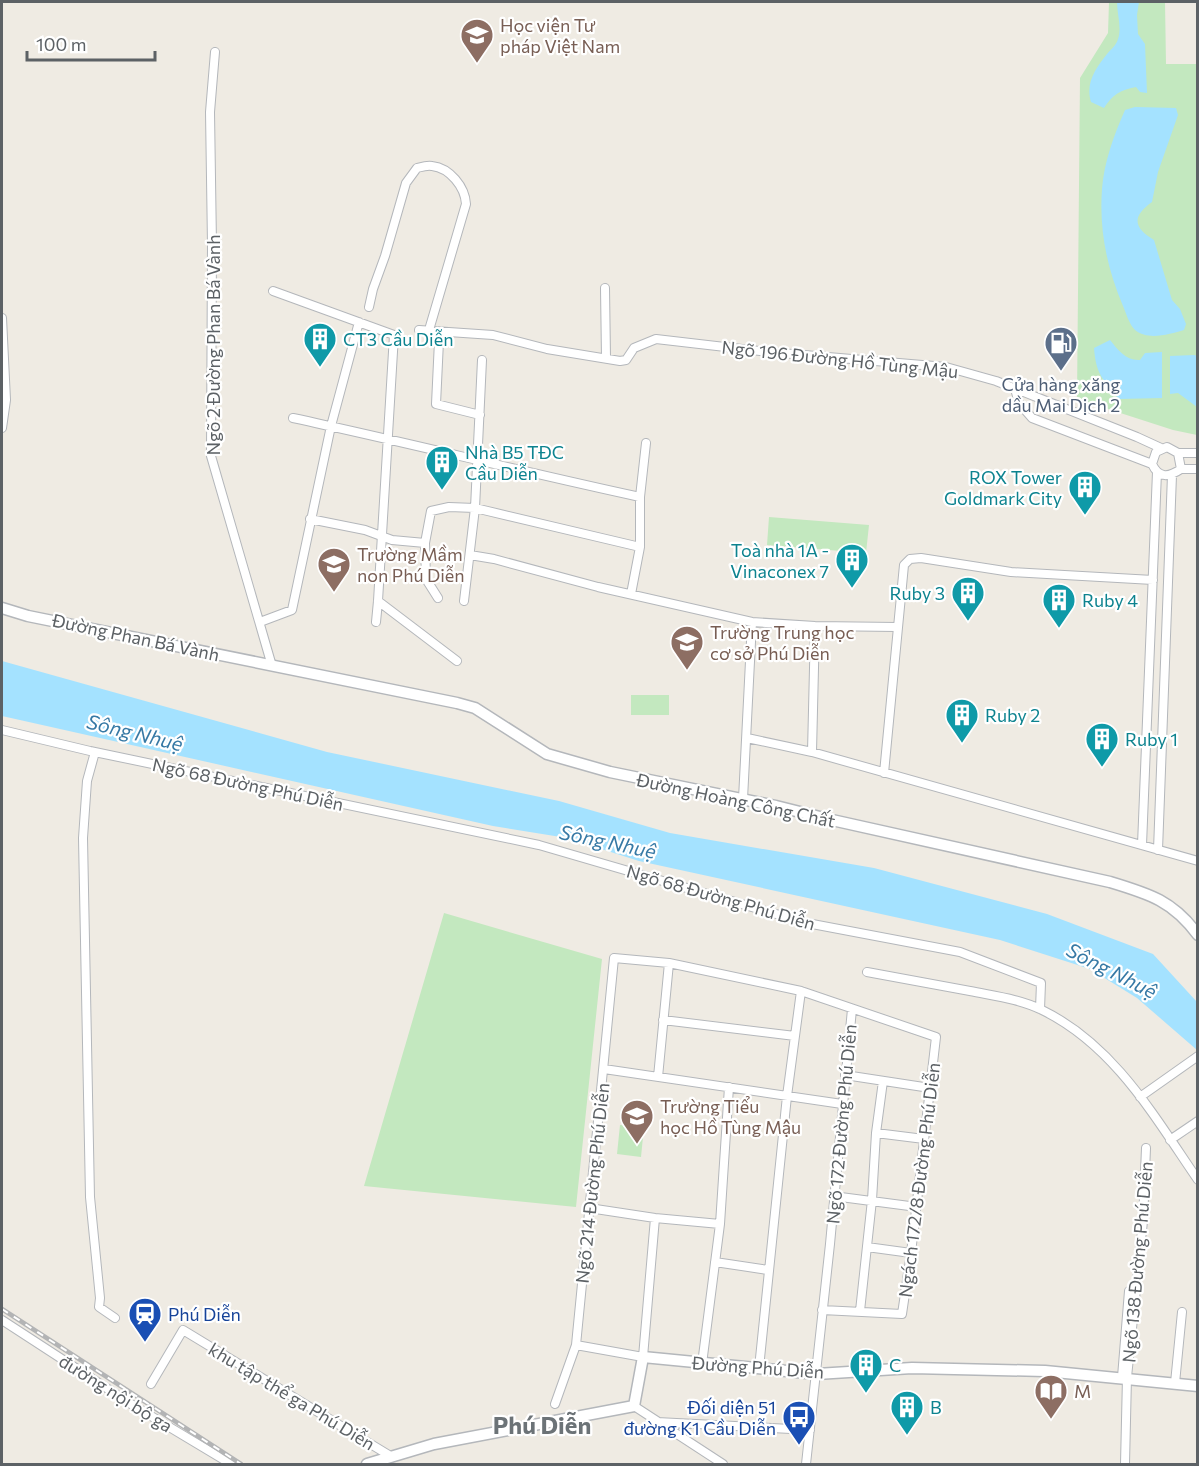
<svg xmlns="http://www.w3.org/2000/svg" width="1199" height="1466" viewBox="0 0 1199 1466" font-family="Commissioner,sans-serif">
  <style>
    .green { fill: #c3e8bf }
    .water { fill: #a4e2ff }
    .lines { fill: none; stroke-linecap: round; stroke-linejoin: round }
    .minor-casing { stroke: #b4b7bb; stroke-width: 10 }
    .tertiary-casing { stroke: #b4b7bb; stroke-width: 13 }
    .minor { stroke: #fff; stroke-width: 8 }
    .tertiary { stroke: #fff; stroke-width: 10 }
    .rail-casing { stroke: #b3b4b5; stroke-width: 4.5 }
    .rail { stroke: #fff; stroke-width: 2; stroke-dasharray: 7; stroke-linecap: butt }
    .labels { text-anchor: middle; dominant-baseline: central; stroke-width: 4.5; stroke-linejoin: round; paint-order: stroke }
    .education-label { font-size: 18px; fill: #785e54; stroke: #fff; text-anchor: start }
    .culture-label { font-size: 18px; fill: #0d838f; stroke: #fff; text-anchor: start }
    .street-label { font-size: 18px; fill: #5c6165; stroke: #fff }
    .service-label { font-size: 18px; fill: #4e5e75; stroke: #fff }
    .transit-label { font-size: 18px; fill: #164399; stroke: #fff; text-anchor: start }
    .water-label { font-size: 20px; font-style: italic; fill: #3679a5; stroke: #fff }
    .district-label { font-size: 24px; font-weight: bold; fill: #6c7377; stroke: #fff }
  </style>
  <rect width="100%" height="100%" fill="#efebe3"/>
  <!-- green -->
  <path class="green" d="M 1109,2 L 1165,2 L 1166,64 L 1197,64 L 1197,435 L 1173,430 L 1077,399 L 1080,78 L 1108,33 Z
    M 769,517 L 869,525 L 866,553 L 767,545 Z
    M 631,695 L 669,695 L 669,715 L 631,715 Z
    M 444,913 L 602,959 L 576,1207 L 364,1186 Z
    M 620,1125 L 644,1127 L 641,1157 L 617,1154 Z"/>
  <!-- water -->
  <path class="water" d="M 1117,2 L 1139,2 L 1137,15 L 1138,34 L 1145,44 L 1147,93 L 1140,92 L 1136,87 C 1120,90 1112,95 1104,108 L 1091,102 C 1085,83 1096,68 1107,54 C 1111,49 1116,46 1118,39 C 1122,28 1117,14 1117,2 Z
    M 1135,107 L 1176,108 L 1178,115 L 1158,172 L 1152,202 C 1131,217 1134,228 1154,240 L 1172,300 L 1180,309 L 1186,324 L 1184,330 C 1170,334 1148,341 1135,330 C 1129,324 1126,313 1123,306 C 1107,268 1099,231 1102,189 C 1104,162 1114,135 1125,110 Z
    M 1110,340 C 1118,350 1126,361 1140,360 L 1145,353 L 1162,352 L 1162,398 L 1119,399 C 1103,379 1096,375 1094,348 Z
    M 1194,355 L 1197,356 L 1197,407 L 1178,393 L 1170,394 L 1170,356 Z
    M 2,661 L 327,752 L 559,801 L 670,833 L 874,868 L 1047,914 L 1153,954 L 1197,1002 L 1197,1050 L 1137,998 L 1090,969 L 1000,940 L 639,861 L 567,838 L 493,826 L 2,716 Z"/>
  <g class="lines">
    <!-- minor casing -->
    <g class="minor-casing">
      <path id="minor" d="M 215,52 L 210,112 L 212,245 L 211,456 L 272,666
        M 605,288 L 606,358
        M 273,291 L 394,335 L 378,601 L 376,622
        M 369,307 L 373,289 L 385,256 L 406,183 L 417,168 C 421,167 427,165 432,166 C 450,168 465,187 466,204 L 429,330
        M 2,318 L 6,400 L 2,428
        M 419,330 L 493,335 L 547,349 L 620,361 L 626,360 L 634,348 L 656,339 L 769,352 L 946,367 L 996,381 L 1137,437 L 1161,448
        M 439,341 L 436,404 L 480,415
        M 1015,389 L 1019,403 L 1032,418 L 1152,464
        M 293,418 C 409,443 524,472 640,497
        M 1167,447 L 1178,453 L 1181,469 C 1169,477 1159,479 1152,464 L 1156,452 Z
        M 1178,453 L 1198,453
        M 1181,469 L 1198,469
        M 310,519 L 365,530 L 392,540 L 425,543
        M 470,555 L 494,559 L 598,587 L 752,622 L 815,626 L 897,627
        M 631,594 L 640,547 L 640,497 L 646,443
        M 438,598 L 426,579 L 425,543 L 431,511 L 449,507 L 475,508 L 640,547
        M 378,601 L 457,661
        M 464,601 L 475,508 L 482,360
        M 260,622 L 292,610 L 331,426 L 359,322
        M 2,730 L 90,751 L 539,845 L 807,923 L 960,952 L 1041,983 L 1040,1009
        M 747,738 L 812,752 L 1198,861
        M 95,752 L 87,781 L 83,838 L 90,1197 L 100,1298 L 99,1307 L 115,1318
        M 812,752 L 815,626
        M 884,773 L 904,565 L 910,559 L 921,558 L 1011,572 L 1153,580
        M 743,799 L 752,622
        M 1142,845 L 1157,472
        M 1158,850 L 1172,475
        M 867,972 C 901,978 936,985 970,991 C 994,996 1020,999 1042,1010 C 1114,1045 1154,1116 1198,1180
        M 663,1020 L 795,1036
        M 604,1069 L 842,1104
        M 845,1075 L 930,1088
        M 658,1077 L 669,963
        M 1140,1097 L 1198,1056
        M 876,1133 L 924,1139
        M 1170,1140 L 1198,1121
        M 833,1196 L 917,1207
        M 589,1208 L 655,1218 L 720,1224
        M 867,1247 L 911,1253
        M 715,1262 L 768,1270
        M 860,1311 L 872,1200 L 876,1133 L 883,1081
        M 2,1320 L 131,1404 L 231,1464
        M 576,1345 L 643,1357 L 655,1218
        M 702,1364 L 720,1224 L 729,1087
        M 759,1368 L 787,1096 L 801,991
        M 1122,1377 L 1129,1291
        M 1175,1383 L 1182,1312
        M 151,1384 L 183,1330 L 392,1457
        M 555,1404 L 576,1345 L 614,958 L 669,963 L 801,991 L 936,1037 L 911,1253 L 902,1314 L 822,1310
        M 634,1406 L 723,1464
        M 657,1422 L 810,1430
        M 806,1464 L 830,1244 L 852,1009
        M 1125,1464 L 1127,1377 L 1143,1221 L 1146,1148"/>
    </g>
    <!-- tertiary casing -->
    <g class="tertiary-casing">
      <path id="tertiary" d="M 2,608 L 28,616 L 457,703 L 475,708 L 547,754 L 610,772 L 776,806 L 832,820 L 1110,882 C 1150,894 1173,901 1198,935
        M 367,1464 L 434,1444 L 634,1406 L 643,1357 L 817,1374 L 912,1368 L 1045,1371 L 1198,1386"/>
    </g>
    <!-- minor -->
    <use href="#minor" class="minor"/>
    <!-- tertiary -->
    <use href="#tertiary" class="tertiary"/>
    <!-- rail casing -->
    <g class="rail-casing">
      <path id="rail" d="M 2,1309 L 241,1464"/>
    </g>
    <!-- rail -->
    <use href="#rail" class="rail"/>
  </g>
  <!-- icons -->
  <defs>
    <g id="university-pin" transform="scale(1.725)"><path d="M0 17L-7.5 6A9.5 9.5 0 1 1 7.5 6Z" fill="#8d6e63" stroke="#fff"/><path d="M0-5L7-2L0 1L-7-2ZM-4 1L0 2.5L4 1V4Q0 6-4 4Z" fill="#fff"/></g>
    <g id="building-pin" transform="scale(1.725)"><path d="M0 17L-7.5 6A9.5 9.5 0 1 1 7.5 6Z" fill="#0f9aa8" stroke="#fff"/><path d="M-4-6H4V6H1V3H-1V6H-4ZM-2.5-4.3h1.7v1.8h-1.7ZM.8-4.3h1.7v1.8H.8ZM-2.5-1h1.7V.8h-1.7ZM.8-1h1.7V.8H.8Z" fill="#fff"/></g>
    <g id="fuel-pin" transform="scale(1.725)"><path d="M0 17L-7.5 6A9.5 9.5 0 1 1 7.5 6Z" fill="#5c6f8a" stroke="#fff"/><path d="M-5.5-6h7V0h2V4h1.3V-2.5L3-4.5l.8-.8L6-3V5H2.5V1h-1V6h-7ZM-4.2-4.7v3.2H.2V-4.7Z" fill="#fff"/></g>
    <g id="school-pin" transform="scale(1.725)"><path d="M0 17L-7.5 6A9.5 9.5 0 1 1 7.5 6Z" fill="#8d6e63" stroke="#fff"/><path d="M0-5L7-2L0 1L-7-2ZM-4 1L0 2.5L4 1V4Q0 6-4 4Z" fill="#fff"/></g>
    <g id="station-pin" transform="scale(1.725)"><path d="M0 17L-7.5 6A9.5 9.5 0 1 1 7.5 6Z" fill="#1a4fb4" stroke="#fff"/><path d="M-3-6H3Q5-6 5-4V2Q5 4 3 4L4.5 6H3L1.5 4h-3L-3 6H-4.5L-3 4Q-5 4-5 2V-4Q-5-6-3-6ZM-3.5-4v3h7v-3ZM-3.5 1v1.5H-2V1ZM2 1v1.5H3.5V1Z" fill="#fff"/></g>
    <g id="library-pin" transform="scale(1.725)"><path d="M0 17L-7.5 6A9.5 9.5 0 1 1 7.5 6Z" fill="#8d6e63" stroke="#fff"/><path d="M-6-4Q-3-5.5-.7-3.5V5Q-3 3-6 4ZM6-4Q3-5.5 .7-3.5V5Q3 3 6 4Z" fill="#fff"/></g>
    <g id="bus-pin" transform="scale(1.725)"><path d="M0 17L-7.5 6A9.5 9.5 0 1 1 7.5 6Z" fill="#1a4fb4" stroke="#fff"/><path d="M-5-6H5V4H4V6H2V4H-2V6H-4V4H-5ZM-3.5-4V0h7V-4ZM-3.5 1.2v1.5H-2V1.2ZM2 1.2v1.5H3.5V1.2Z" fill="#fff"/></g>
  </defs>
  <g fill-rule="evenodd">
    <use href="#university-pin" x="477" y="35"/>
    <use href="#building-pin" x="320" y="339"/>
    <use href="#fuel-pin" x="1061" y="343"/>
    <use href="#building-pin" x="442" y="462"/>
    <use href="#building-pin" x="1085" y="487"/>
    <use href="#building-pin" x="852" y="560"/>
    <use href="#school-pin" x="334" y="564"/>
    <use href="#building-pin" x="968" y="593"/>
    <use href="#building-pin" x="1059" y="600"/>
    <use href="#school-pin" x="687" y="642"/>
    <use href="#building-pin" x="962" y="715"/>
    <use href="#building-pin" x="1102" y="739"/>
    <use href="#school-pin" x="637" y="1116"/>
    <use href="#station-pin" x="145" y="1314"/>
    <use href="#building-pin" x="866" y="1365"/>
    <use href="#library-pin" x="1051" y="1391"/>
    <use href="#building-pin" x="907" y="1407"/>
    <use href="#bus-pin" x="799" y="1417"/>
  </g>
  <g class="labels">
    <!-- education labels -->
    <g class="education-label">
      <text x="500" y="25">Học viện Tư<tspan x="500" dy="21">pháp Việt Nam</tspan></text>
      <text x="357" y="554">Trường Mầm<tspan x="357" dy="21">non Phú Diễn</tspan></text>
      <text x="710" y="632">Trường Trung học<tspan x="710" dy="21">cơ sở Phú Diễn</tspan></text>
      <text x="660" y="1106">Trường Tiểu<tspan x="660" dy="21">học Hồ Tùng Mậu</tspan></text>
      <text x="1074" y="1391">M</text>
    </g>
    <!-- culture labels -->
    <g class="culture-label">
      <text x="343" y="339">CT3 Cầu Diễn</text>
      <text x="465" y="452">Nhà B5 TĐC<tspan x="465" dy="21">Cầu Diễn</tspan></text>
      <text x="1062" y="477" text-anchor="end">ROX Tower<tspan x="1062" dy="21">Goldmark City</tspan></text>
      <text x="829" y="550" text-anchor="end">Toà nhà 1A -<tspan x="829" dy="21">Vinaconex 7</tspan></text>
      <text x="945" y="593" text-anchor="end">Ruby 3</text>
      <text x="1082" y="600">Ruby 4</text>
      <text x="985" y="715">Ruby 2</text>
      <text x="1125" y="739">Ruby 1</text>
      <text x="889" y="1365">C</text>
      <text x="930" y="1407">B</text>
    </g>
    <!-- street labels -->
    <g class="street-label">
      <text transform="translate(213 345) rotate(-90)">Ngõ 2 Đường Phan Bá Vành</text>
      <text transform="translate(840 359) rotate(6)">Ngõ 196 Đường Hồ Tùng Mậu</text>
      <text transform="translate(136 637) rotate(12)">Đường Phan Bá Vành</text>
      <text transform="translate(248 784) rotate(12)">Ngõ 68 Đường Phú Diễn</text>
      <text transform="translate(736 800) rotate(12)">Đường Hoàng Công Chất</text>
      <text transform="translate(721 897) rotate(16)">Ngõ 68 Đường Phú Diễn</text>
      <text transform="translate(841 1124) rotate(-85)">Ngõ 172 Đường Phú Diễn</text>
      <text transform="translate(919 1180) rotate(-83)">Ngách 172/8 Đường Phú Diễn</text>
      <text transform="translate(592 1183) rotate(-84)">Ngõ 214 Đường Phú Diễn</text>
      <text transform="translate(1137 1262) rotate(-85)">Ngõ 138 Đường Phú Diễn</text>
      <text transform="translate(758 1367) rotate(4)">Đường Phú Diễn</text>
      <text transform="translate(116 1393) rotate(32)">đường nội bộ ga</text>
      <text transform="translate(292 1396) rotate(31)">khu tập thể ga Phú Diễn</text>
    </g>
    <!-- service labels -->
    <g class="service-label">
      <text x="1061" y="384">Cửa hàng xăng<tspan x="1061" dy="21">dầu Mai Dịch 2</tspan></text>
    </g>
    <!-- transit labels -->
    <g class="transit-label">
      <text x="168" y="1314">Phú Diễn</text>
      <text x="776" y="1407" text-anchor="end">Đối diện 51<tspan x="776" dy="21">đường K1 Cầu Diễn</tspan></text>
    </g>
    <!-- water labels -->
    <g class="water-label">
      <text transform="translate(135 732) rotate(14)">Sông Nhuệ</text>
      <text transform="translate(608 841) rotate(12)">Sông Nhuệ</text>
      <text transform="translate(1112 970) rotate(27)">Sông Nhuệ</text>
    </g>
    <!-- district labels -->
    <g class="district-label">
      <text x="542" y="1424">Phú Diễn</text>
    </g>
  </g>
  <!-- border -->
  <rect width="1199" height="1466" fill="none" stroke="#5c6165" stroke-width="6"/>
  <!-- scale -->
  <path d="M27 51v9h128v-9" fill="none" stroke="#5c6165" stroke-width="3"/>
  <text x="36" y="51" font-size="18" fill="#5c6165" stroke="#ffffff" stroke-width="4.5" paint-order="stroke">100 m</text>
</svg>
